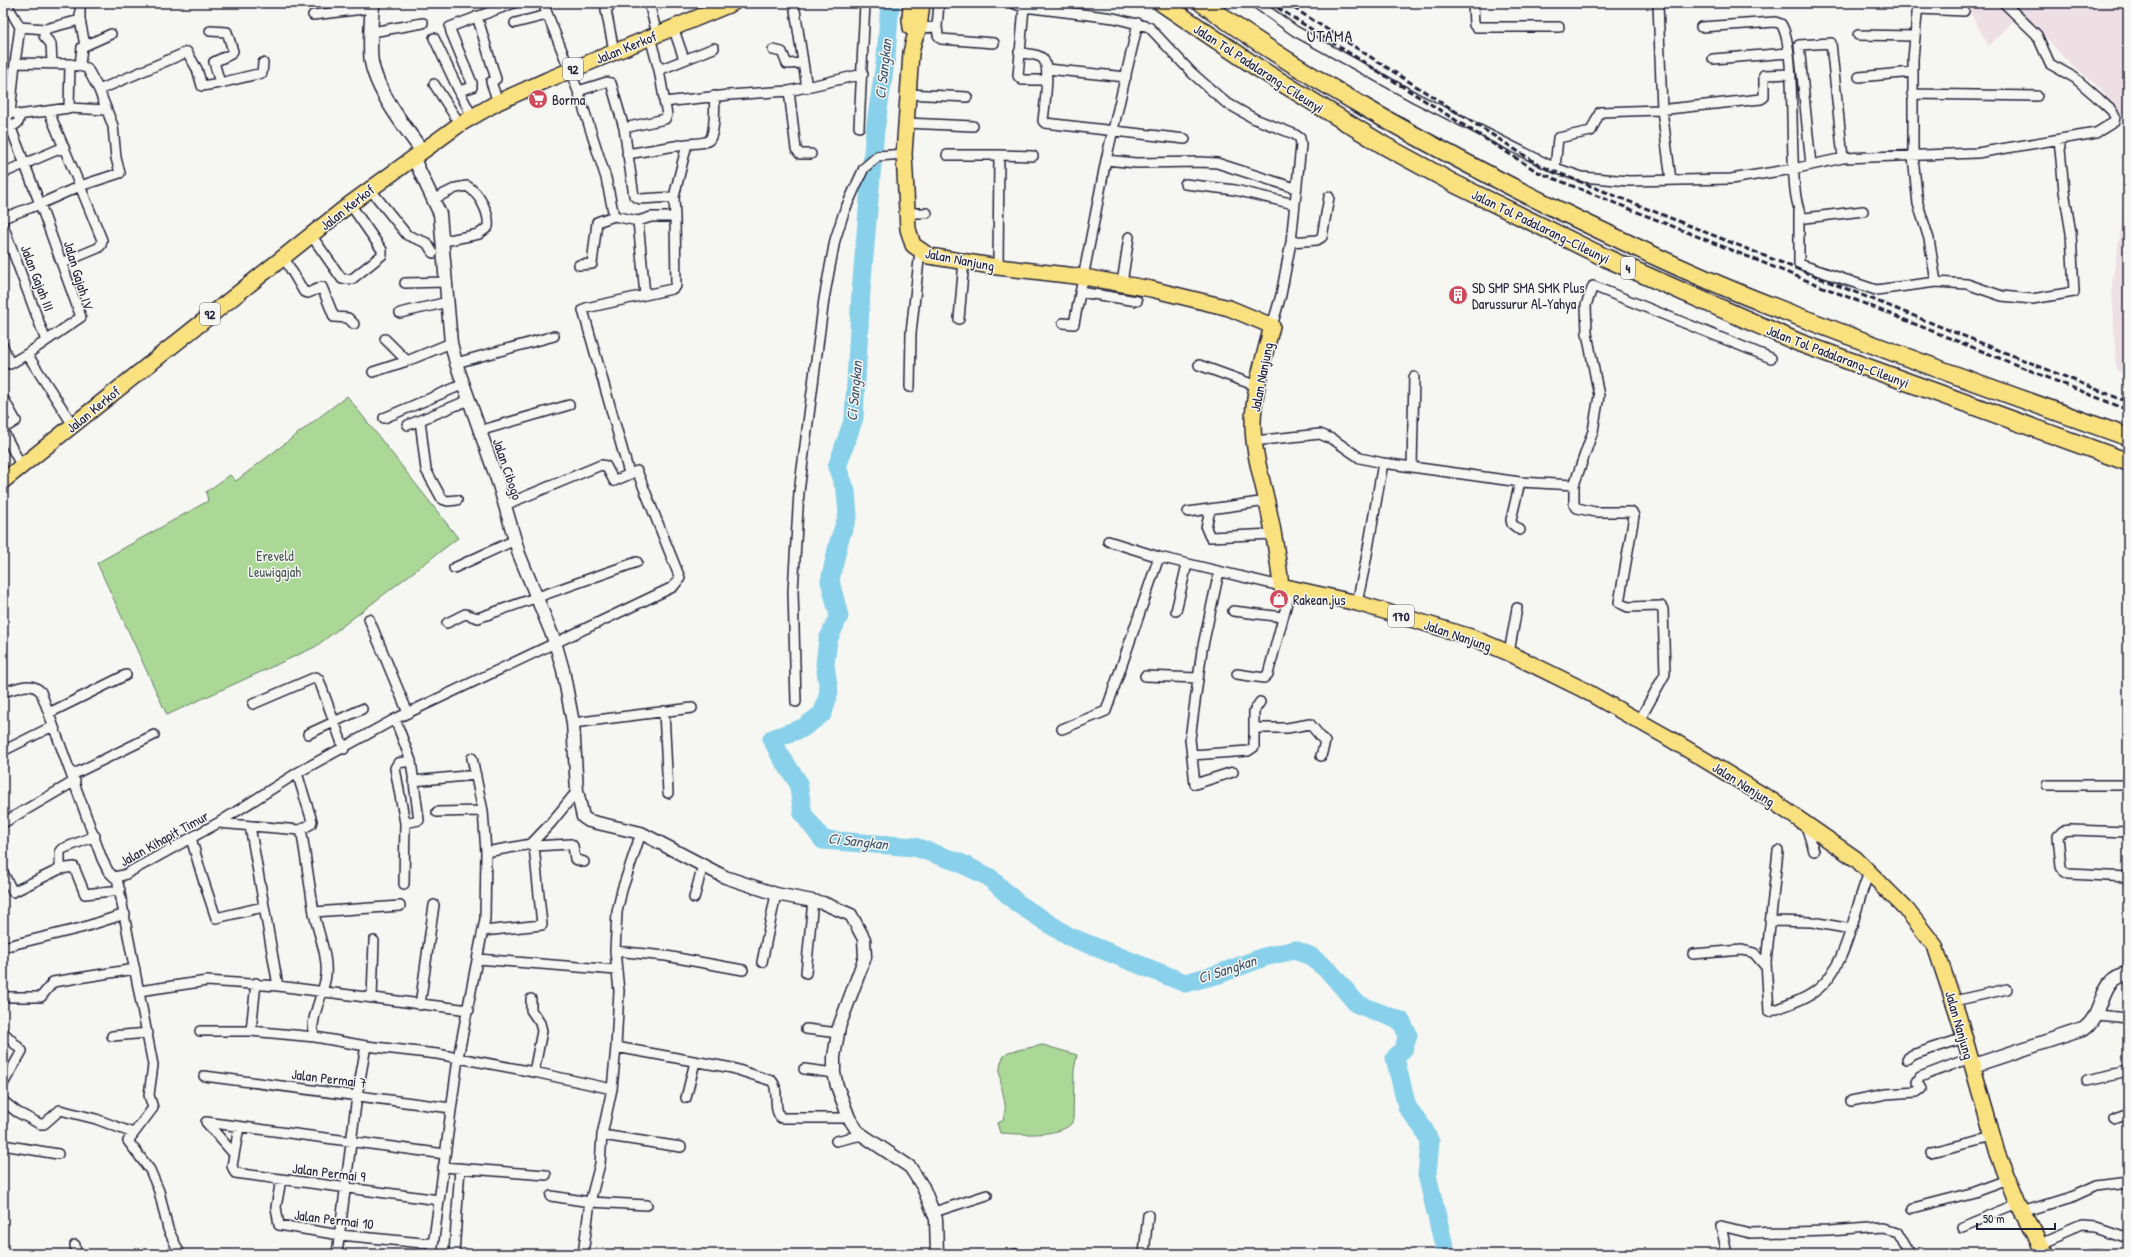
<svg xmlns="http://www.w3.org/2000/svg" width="2131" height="1257" viewBox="0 0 2131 1257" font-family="'Patrick Hand',sans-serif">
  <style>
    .built { fill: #eedfe4 }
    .green { fill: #abd897; stroke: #667d69 }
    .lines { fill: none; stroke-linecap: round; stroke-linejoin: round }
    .river { stroke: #89d1ea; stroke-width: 19 }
    .minor-casing { stroke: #22223b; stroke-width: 12 }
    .tertiary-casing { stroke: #22223b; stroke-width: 15 }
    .secondary-casing { stroke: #22223b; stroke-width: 16 }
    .primary-casing { stroke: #22223b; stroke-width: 18 }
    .motorway-casing { stroke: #22223b; stroke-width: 20 }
    .minor { stroke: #f6f6f2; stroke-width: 9 }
    .tertiary { stroke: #f6f6f2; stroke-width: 12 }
    .secondary { stroke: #f6f6f2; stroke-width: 13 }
    .primary { stroke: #fae180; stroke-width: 15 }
    .motorway { stroke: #fae180; stroke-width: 17 }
    .rail { stroke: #22223b; stroke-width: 3; stroke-dasharray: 6 3; stroke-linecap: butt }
    .labels { text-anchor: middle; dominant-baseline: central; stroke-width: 3; stroke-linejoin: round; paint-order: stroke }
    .shield { fill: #f6f6f2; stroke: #626272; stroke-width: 1 }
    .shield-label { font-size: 13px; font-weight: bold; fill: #22223b }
    .street-label { font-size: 14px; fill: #22223b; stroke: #f6f6f2 }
    .poi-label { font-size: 14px; fill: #22223b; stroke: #f6f6f2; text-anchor: start }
    .park-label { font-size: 14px; fill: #4b5957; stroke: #f6f6f2 }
    .water-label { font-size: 15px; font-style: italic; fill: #415770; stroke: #f6f6f2 }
    .quarter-label { font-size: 16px; letter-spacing: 1px; fill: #22223b; stroke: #f6f6f2 }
  </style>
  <rect width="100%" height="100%" fill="#f6f6f2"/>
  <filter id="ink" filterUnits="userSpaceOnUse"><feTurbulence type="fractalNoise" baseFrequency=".025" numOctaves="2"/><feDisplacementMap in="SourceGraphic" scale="8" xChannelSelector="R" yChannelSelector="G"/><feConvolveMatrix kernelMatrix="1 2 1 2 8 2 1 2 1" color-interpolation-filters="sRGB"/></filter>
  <g filter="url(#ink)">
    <!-- built -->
    <path class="built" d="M 1965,3 L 2128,3 L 2128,377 L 2116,370 L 2112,282 L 2122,223 L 2125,178 L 2123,116 L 2101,89 L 2063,57 L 2034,23 L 2021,13 L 1989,46 Z"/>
    <!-- green -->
    <path class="green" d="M 347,396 L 458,538 L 315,647 L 167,715 L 97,563 L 208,501 L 206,492 L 230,475 L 236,481 Z
      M 1043,1045 L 1077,1055 L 1074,1070 L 1073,1121 C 1064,1138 1017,1134 1000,1133 L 997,1123 L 1003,1121 C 1004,1116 1006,1109 1005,1104 C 1003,1089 993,1064 1008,1052 Z"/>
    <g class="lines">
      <!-- river -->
      <path class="river" d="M 890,3 L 886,57 L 875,130 L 861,291 L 854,418 L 837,467 L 846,491 L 848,515 L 839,541 L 830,581 L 839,616 L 828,640 L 825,664 L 829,692 L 823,713 L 803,728 L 772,739 L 780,755 L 798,782 L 803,814 L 823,840 L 915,847 L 958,862 L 989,877 L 1017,903 L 1068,936 L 1185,983 L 1219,974 L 1264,957 L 1295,950 L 1310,956 L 1329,971 L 1357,1004 L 1401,1021 L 1408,1035 L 1404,1048 L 1395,1058 L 1407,1107 L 1423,1128 L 1430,1142 L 1427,1175 L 1446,1254"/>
      <!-- minor casing -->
      <g class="minor-casing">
        <path id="minor" d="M 6,3 L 20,27 L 15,63
          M 80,3 L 80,20 L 85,45
          M 543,3 L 578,91 L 606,178 L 614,216 L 638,221 L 645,295
          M 612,3 L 606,10 L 614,51
          M 649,3 L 657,34
          M 1012,3 L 1024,7 L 1114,18 L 1149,27 L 1192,73 L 1225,102 L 1255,119 L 1294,134 L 1300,138 L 1301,145 L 1291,242 L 1281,295 L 1272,326
          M 1256,3 L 1295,31 L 1416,98 L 1555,168 L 1582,177 L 1629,181 L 1731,179 L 1793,169 L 1843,158 L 1977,153 L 2096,133 L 2114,122 L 2115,117 L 2112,111 L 2098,98 L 2075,78 L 2050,64 L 2037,35 L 2004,3
          M 1473,3 L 1474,25 L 1476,27 L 1559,27
          M 1658,3 L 1662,110 L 1671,180
          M 1024,7 L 1018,76 L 1022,80 L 1046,80
          M 1918,9 L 1964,11
          M 795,10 L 807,88
          M 313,15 L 372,8
          M 477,16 L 496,79 L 491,82 L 498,102
          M 515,23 L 547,15
          M 20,27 L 45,29 L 80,20
          M 673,27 L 684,59
          M 937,27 L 938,35 L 941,39 L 994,43
          M 1701,27 L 1775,22 L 1781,24 C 1801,53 1783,208 1805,218 L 1863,211
          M 919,28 L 937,27 L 939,3
          M 45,29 L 44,36 L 51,44 L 52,63
          M 372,32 L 423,23
          M 1858,35 L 1915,36
          M 434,38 L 459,91 L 472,87 L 472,83 L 451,32 L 450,27 L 514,3
          M 773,50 L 782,52 L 787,64 L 803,63
          M 1019,52 C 1025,54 1039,54 1043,59 C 1051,67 1044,109 1043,121 L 1045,123 L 1185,139
          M 1713,59 L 1788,53
          M 80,65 L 82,47 L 111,34
          M 1047,69 L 1126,77
          M 659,70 L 714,48
          M 1859,77 L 1913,72
          M 220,83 L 262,73 L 263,63
          M 434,84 L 460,124
          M 99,90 L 187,52 L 197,69 L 202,86 L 220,83 L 214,62 L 231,54 L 233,51 L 227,32 L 210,31
          M 459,91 L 472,116
          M 578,91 L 607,82 L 611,83 L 624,128 L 665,119 L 667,115 L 659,70 L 650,37
          M 789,91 L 796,149 L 800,154 L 811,154
          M 908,94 L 967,97
          M 1912,94 L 2037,96
          M 664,102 L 729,95 L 789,91 L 863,74
          M 69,108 L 70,64
          M7 119a6 6 0 1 1 12 0a6 6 0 1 1-12 0Z
          M 10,114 L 15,63 L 70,64 L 87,68 L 99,90 L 113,126 L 116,158 L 120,173 L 80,186 L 102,240 L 101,245 L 98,248 L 62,263
          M 18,115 L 69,108 L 107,110
          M 906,123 L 973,126
          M 859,127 L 865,3
          M 624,128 L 634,196 L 640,199 L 674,197 L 687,144 C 693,143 705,144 709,140 C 715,135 715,104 714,96
          M 627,154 L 687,144
          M 947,155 L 999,155 L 998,267
          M 999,155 L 1033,156
          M 1106,160 L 1136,163 L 1200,162 L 1217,163 L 1295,188
          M 1811,165 L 1799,45 L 1831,43 L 1843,158
          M 1555,168 L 1558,138 L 1591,131 L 1600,112 L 1659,110 L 1761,99 L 1764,97 L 1764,75 L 1790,74
          M 3,173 L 64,147
          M 1185,184 L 1235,190 L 1294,204
          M 370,189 L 407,235 L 427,243 L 433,253
          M 674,197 L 675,217
          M 434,199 L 456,188 L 467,186 C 479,193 490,213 488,227 L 479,234 L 444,241
          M 1799,212 L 1799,264 L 1876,290 L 1936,282 L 1929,239 L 1918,204 L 1913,157 L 1913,59 L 1918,3
          M 907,213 L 927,213
          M 3,218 L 40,204 L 9,123
          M 3,225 L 46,341
          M 311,235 L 342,279 L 352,279 L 382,255 L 382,250 L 350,204
          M 1291,242 L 1317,240 L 1322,237 L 1329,197
          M 283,256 L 304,292 L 308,293 L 322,287 L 334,317 L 348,318 L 354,324
          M 579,265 L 592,264 L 597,222 L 614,216
          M 1936,282 L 1967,284 L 2002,296 L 2032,299 L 2074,292 L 2071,233 L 2064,191 L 2059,139
          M 405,283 L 447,282
          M 1122,283 L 1129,237
          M 1080,292 L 1137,301
          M 400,313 L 448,302
          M 959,319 L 964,261
          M 1063,323 L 1074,324 L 1106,160 L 1138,23
          M 385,339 L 407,361 L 451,343
          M 3,346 L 10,364 L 27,354 L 73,425
          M 27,354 L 81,317 L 40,204 L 80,186 L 49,112
          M 456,363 L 554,336
          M 1199,365 L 1257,386
          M 373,372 L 407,361
          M 910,387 L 911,333 L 920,251
          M 3,398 L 16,421 L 3,429
          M 384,418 L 464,384
          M 420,420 L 426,470 L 442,499 L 448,501 L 457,500
          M 408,425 L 469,400
          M 3,431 L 22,467
          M 479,431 L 569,405
          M 1254,441 L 1320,434 L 1334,440 L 1360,458 L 1383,463 L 1520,482 L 1574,485
          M 1412,467 L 1414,377
          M 629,473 L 583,310 L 586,308 L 672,289 L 676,286 L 675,217 L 651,217 L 638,221
          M 1520,482 L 1511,520 L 1512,524 L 1520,530
          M 1210,510 L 1206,528 L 1210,537 L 1273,534
          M 1188,512 L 1267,501
          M 1108,541 L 1159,557 L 1281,586
          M 454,568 L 515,540
          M 1219,572 L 1202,650 L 1190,739 L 1195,784 L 1233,772
          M 1357,603 L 1366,560 L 1383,463
          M 1176,611 L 1187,564
          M 1233,611 L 1283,617
          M 369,619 L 408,713
          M 447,623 L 465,614 L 478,618 L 637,562
          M 1509,653 L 1517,608
          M 1237,674 L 1264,678 L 1268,674 L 1291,588
          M 1145,676 L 1198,678
          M 3,692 C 16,689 31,680 41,692 L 102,859 L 108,871 L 114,877 L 124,875 L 218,823 L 300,830 L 302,834 C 306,860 310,886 314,913 C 318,933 328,955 326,975 C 325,991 307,1024 315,1037 L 366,1046 L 437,1054 L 534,1072 L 612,1089
          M 796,702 L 793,591 L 799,492 L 824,299 L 835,240 L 844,212 L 864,168 L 878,156 L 904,154
          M 253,704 L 316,677 L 319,680 L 344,749
          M 664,711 L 668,793
          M 49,713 L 126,675
          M 395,719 L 411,761 L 419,820 L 405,823 L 404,884
          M 1639,721 L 1665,674 L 1663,609 L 1661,606 L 1628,607 L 1619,603 L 1634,516 L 1632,512 L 1595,512 L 1577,508 L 1574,504 L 1574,485 L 1593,431 L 1599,396 L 1587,333 L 1586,305 L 1593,286 L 1771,358
          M 573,723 L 692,708
          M 1254,728 L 1287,728 L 1310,724 L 1325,742 L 1321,756
          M 1062,729 L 1106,711 L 1159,557
          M 308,734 L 362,709
          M 3,751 L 53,726
          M 1192,755 L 1248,751 L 1254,747 L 1254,711 L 1260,702
          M 472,758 L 483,811 L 486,852
          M 297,773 L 312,821 L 311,824 L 300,830
          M 72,775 L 154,735
          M 413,781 L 476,775
          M 2047,785 L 2128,785
          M 437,812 L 483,811
          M 3,823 L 75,781
          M 218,823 L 297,773 L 395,719 L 673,587 L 680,578 L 637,471 L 614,481 L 606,466 L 601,465 L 505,505
          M 405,823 L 395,768 L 398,763 L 411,761
          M 1805,823 L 1814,851
          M 250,826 L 278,986 L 469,1010
          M 2128,832 L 2071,830 L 2063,831 L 2058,836 L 2061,867 L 2064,872 L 2069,874 L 2128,877
          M 191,838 L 202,876 L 216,918 L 263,907
          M 534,846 L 571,844 L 573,846 L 575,859 L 584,862
          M 1778,851 L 1766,962 L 1769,1012 C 1783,1006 1799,1002 1811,994 C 1848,972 1853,909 1869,873
          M 60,869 L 74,867 L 85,894 L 120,890
          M 3,873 L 13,892 L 60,869 L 60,851 L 62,849 L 95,836
          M 117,878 L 153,1065 L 149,1095 L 153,1108 L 128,1141 L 150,1170 L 159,1191 L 168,1229 L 180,1254
          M 694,898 L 703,865
          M 314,912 L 400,906
          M 1770,921 L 1812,922 L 1851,929
          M 483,931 L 542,925 L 534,846 L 531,844
          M 3,947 L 81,928 L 125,914
          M 615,951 L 666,956 L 743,970
          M 1693,954 L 1742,950 L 1754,953 L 1766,967
          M 478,959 L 616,970
          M 762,962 L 776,894
          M 806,973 L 813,900
          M 139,991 L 207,981 L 278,986
          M 3,997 L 41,997 L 53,982 L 135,969
          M 372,998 L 374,941
          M 531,999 L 531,1010 L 540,1023 L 542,1031 L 534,1072
          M 1954,1001 L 2007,989
          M 420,1005 L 434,905
          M 2097,1015 L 2128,1018
          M 806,1029 L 838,1033
          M 200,1031 L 251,1031 L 315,1037
          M 251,1031 L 256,983
          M 3,1032 L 22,1051 L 3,1084
          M 112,1036 L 148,1033
          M 616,1047 L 732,1068 L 772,1081 C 780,1090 772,1108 781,1118 L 849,1118
          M 1907,1059 L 1912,1055 L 1964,1038
          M 804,1069 L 834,1073
          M 204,1076 L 451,1108
          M 2087,1080 L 2128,1071
          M 686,1098 L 695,1062
          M 3,1101 L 17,1112 L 40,1124 L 44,1124 L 60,1110 L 96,1119 L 133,1133
          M 1851,1101 L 1886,1094 L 1917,1092 L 1921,1089 L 1917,1082 L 1920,1077 L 1970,1058
          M 2114,1119 L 2128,1114
          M 206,1122 L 445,1154
          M 206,1122 L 234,1154
          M 239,1127 L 232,1166 L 235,1173 L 439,1200
          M 602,1135 L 681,1147
          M 836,1141 L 862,1135
          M 3,1145 L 58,1154
          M 1932,1152 L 1993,1137
          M 443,1167 L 546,1175
          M 281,1180 L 276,1207 L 279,1225 L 340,1235 L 433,1244
          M 551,1196 L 590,1202 L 647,1205
          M 1913,1208 L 1975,1192 L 2008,1180
          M 934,1212 L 987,1195
          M 2022,1212 L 2074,1196 L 2096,1186 L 2128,1182
          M 1962,1227 L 2018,1204
          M 2040,1244 L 2082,1226 L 2095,1227 L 2128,1238
          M 75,1245 L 76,1254
          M 337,1254 L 357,1096 L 366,1046
          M 432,1254 L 458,1058 L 485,919 L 486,852 L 531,844 L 551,823 L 577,791
          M 454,1254 L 460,1168
          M 583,1254 L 590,1202 L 600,1164 L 602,1135 L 612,1089 L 616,1047 L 619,991 L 615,951 L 617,912 L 622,890 L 641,833
          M 1014,1254 L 1018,1254
          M 1144,1254 L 1148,1215
          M 1727,1254 L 1721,1226 L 1750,1233 L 1829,1231 L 1884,1227 L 1897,1231 L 1910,1254
          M 2090,1254 L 2099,1254"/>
      </g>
      <!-- tertiary casing -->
      <g class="tertiary-casing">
        <path id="tertiary" d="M 413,157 L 440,214 L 451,343 L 456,363 L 499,485 L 519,554 L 555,642 L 563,670 L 573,723 L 577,791 L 583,817 L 589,821 L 641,833 L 725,877 L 776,894 L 823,903 L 851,915 L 864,939 L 865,957 L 839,1027 L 834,1057 L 834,1073 L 837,1086 L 849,1118 L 858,1132 L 910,1167 L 923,1187 L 936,1219 L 937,1254"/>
      </g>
      <!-- secondary casing -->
      <g class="secondary-casing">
        <path id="secondary" d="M 373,3 C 371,16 370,46 371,59 C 375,89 404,126 422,151
          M 1972,1066 L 2084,1029 C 2107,1012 2097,977 2128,974"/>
      </g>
      <!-- primary casing -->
      <g class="primary-casing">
        <path id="primary" d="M 922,3 L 919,28 L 914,40 L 911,53 L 904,154 L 908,229 L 913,245 L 929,256 L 998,267 L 1084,277 L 1151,289 L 1229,308 L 1272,326 C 1264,358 1253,391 1253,424 C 1253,450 1261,476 1267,502 C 1273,529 1278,557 1281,586 L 1357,603 L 1471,637 L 1509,653 L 1582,689 L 1667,737 L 1771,800 L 1856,859 L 1906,909 L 1935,946 L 1958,1015 L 1997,1152 L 2018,1204 L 2045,1254
          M 911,28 L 910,19 L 911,3
          M 3,481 L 350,204 L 460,124 L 498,102 L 547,80 L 733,3"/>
      </g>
      <!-- motorway casing -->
      <g class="motorway-casing">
        <path id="motorway" d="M 1162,3 L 1255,66 L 1385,146 L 1455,184 L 1606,258 L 1800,343 L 2128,462
          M 1202,3 C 1309,80 1426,144 1544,203 C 1620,240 1696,277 1774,307 C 1891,353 2010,395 2128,437"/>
      </g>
      <!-- minor -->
      <use href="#minor" class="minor"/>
      <!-- tertiary -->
      <use href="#tertiary" class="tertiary"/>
      <!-- secondary -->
      <use href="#secondary" class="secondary"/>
      <!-- primary -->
      <use href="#primary" class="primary"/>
      <!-- motorway -->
      <use href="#motorway" class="motorway"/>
      <!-- rail -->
      <path class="rail" d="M 1270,3 L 1538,172 L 2128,410
        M 1286,3 L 1541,166 L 2128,402"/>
    </g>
  </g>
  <!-- icons -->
  <defs>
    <g id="supermarket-disc" transform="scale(1)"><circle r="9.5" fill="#d1495b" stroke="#f6f6f2"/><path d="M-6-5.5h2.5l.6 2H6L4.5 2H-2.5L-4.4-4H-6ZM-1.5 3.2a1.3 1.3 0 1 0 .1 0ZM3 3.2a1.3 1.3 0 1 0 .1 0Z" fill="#fff"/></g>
    <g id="building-disc" transform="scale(1)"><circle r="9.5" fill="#d1495b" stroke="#f6f6f2"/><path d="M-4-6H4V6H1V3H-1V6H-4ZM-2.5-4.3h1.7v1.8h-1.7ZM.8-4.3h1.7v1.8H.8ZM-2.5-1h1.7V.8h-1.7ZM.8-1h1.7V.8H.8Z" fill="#fff"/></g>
    <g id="shop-disc" transform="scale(1)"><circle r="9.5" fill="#d1495b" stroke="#f6f6f2"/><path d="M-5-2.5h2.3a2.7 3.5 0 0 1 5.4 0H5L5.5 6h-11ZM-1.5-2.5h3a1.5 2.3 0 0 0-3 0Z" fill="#fff"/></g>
  </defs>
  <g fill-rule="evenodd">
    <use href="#supermarket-disc" x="538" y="99"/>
    <use href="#building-disc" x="1458" y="295"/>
    <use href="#shop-disc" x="1279" y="599"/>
  </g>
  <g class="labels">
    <!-- shield labels -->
    <g class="shield">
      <rect x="563" y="58" width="20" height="22" rx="3"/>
      <rect x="1621" y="257" width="14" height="22" rx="3"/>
      <rect x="200" y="303" width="20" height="22" rx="3"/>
      <rect x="1388" y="605" width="26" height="22" rx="3"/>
    </g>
    <g class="shield-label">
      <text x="573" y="69">92</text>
      <text x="1628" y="268">4</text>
      <text x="210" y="314">92</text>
      <text x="1401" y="616">170</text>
    </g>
    <!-- street labels -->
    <g class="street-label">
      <text transform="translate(626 47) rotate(-22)">Jalan Kerkof</text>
      <text transform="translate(1259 68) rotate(33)">Jalan Tol Padalarang–Cileunyi</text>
      <text transform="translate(347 207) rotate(-38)">Jalan Kerkof</text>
      <text transform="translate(1541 226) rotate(26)">Jalan Tol Padalarang–Cileunyi</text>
      <text transform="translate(960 259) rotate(11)">Jalan Nanjung</text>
      <text transform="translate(79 275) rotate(73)">Jalan Gajah IV</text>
      <text transform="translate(38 278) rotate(69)">Jalan Gajah III</text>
      <text transform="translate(1838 356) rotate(21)">Jalan Tol Padalarang–Cileunyi</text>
      <text transform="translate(1261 377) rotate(-79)">Jalan Nanjung</text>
      <text transform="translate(93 409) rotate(-39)">Jalan Kerkof</text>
      <text transform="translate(508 469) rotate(71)">Jalan Cibogo</text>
      <text transform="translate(1458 635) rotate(19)">Jalan Nanjung</text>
      <text transform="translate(1744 784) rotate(32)">Jalan Nanjung</text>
      <text transform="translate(164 838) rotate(-29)">Jalan Kihapit Timur</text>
      <text transform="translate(1960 1025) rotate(74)">Jalan Nanjung</text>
      <text transform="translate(329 1078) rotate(7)">Jalan Permai 7</text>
      <text transform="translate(329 1172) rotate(7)">Jalan Permai 9</text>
      <text transform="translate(334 1219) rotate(7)">Jalan Permai 10</text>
    </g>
    <!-- poi labels -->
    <g class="poi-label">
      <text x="552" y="99">Borma</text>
      <text x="1472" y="287">SD SMP SMA SMK Plus<tspan x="1472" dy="16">Darussurur Al-Yahya</tspan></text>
      <text x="1293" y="599">Rakean jus</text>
    </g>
    <!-- park labels -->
    <g class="park-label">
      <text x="275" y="555">Ereveld<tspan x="275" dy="16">Leuwigajah</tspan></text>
    </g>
    <!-- water labels -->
    <g class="water-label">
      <text transform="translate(883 69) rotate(-84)">Ci Sangkan</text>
      <text transform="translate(854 391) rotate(-85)">Ci Sangkan</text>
      <text transform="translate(858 841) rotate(6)">Ci Sangkan</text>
      <text transform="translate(1227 969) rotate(-18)">Ci Sangkan</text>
    </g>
    <!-- quarter labels -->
    <g class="quarter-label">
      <text x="1330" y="36">UTAMA</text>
    </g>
  </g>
  <!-- margin -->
  <rect width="2131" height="1257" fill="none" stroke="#f6f6f2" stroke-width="16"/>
  <rect x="8" y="8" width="2115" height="1241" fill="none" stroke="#22223b" stroke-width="1.5" filter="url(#ink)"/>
  <!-- scale -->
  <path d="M1977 1223v6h78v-6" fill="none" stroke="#22223b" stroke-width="2"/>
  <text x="1983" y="1223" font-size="12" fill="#22223b" stroke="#f6f6f2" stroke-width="3" paint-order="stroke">50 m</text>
</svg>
